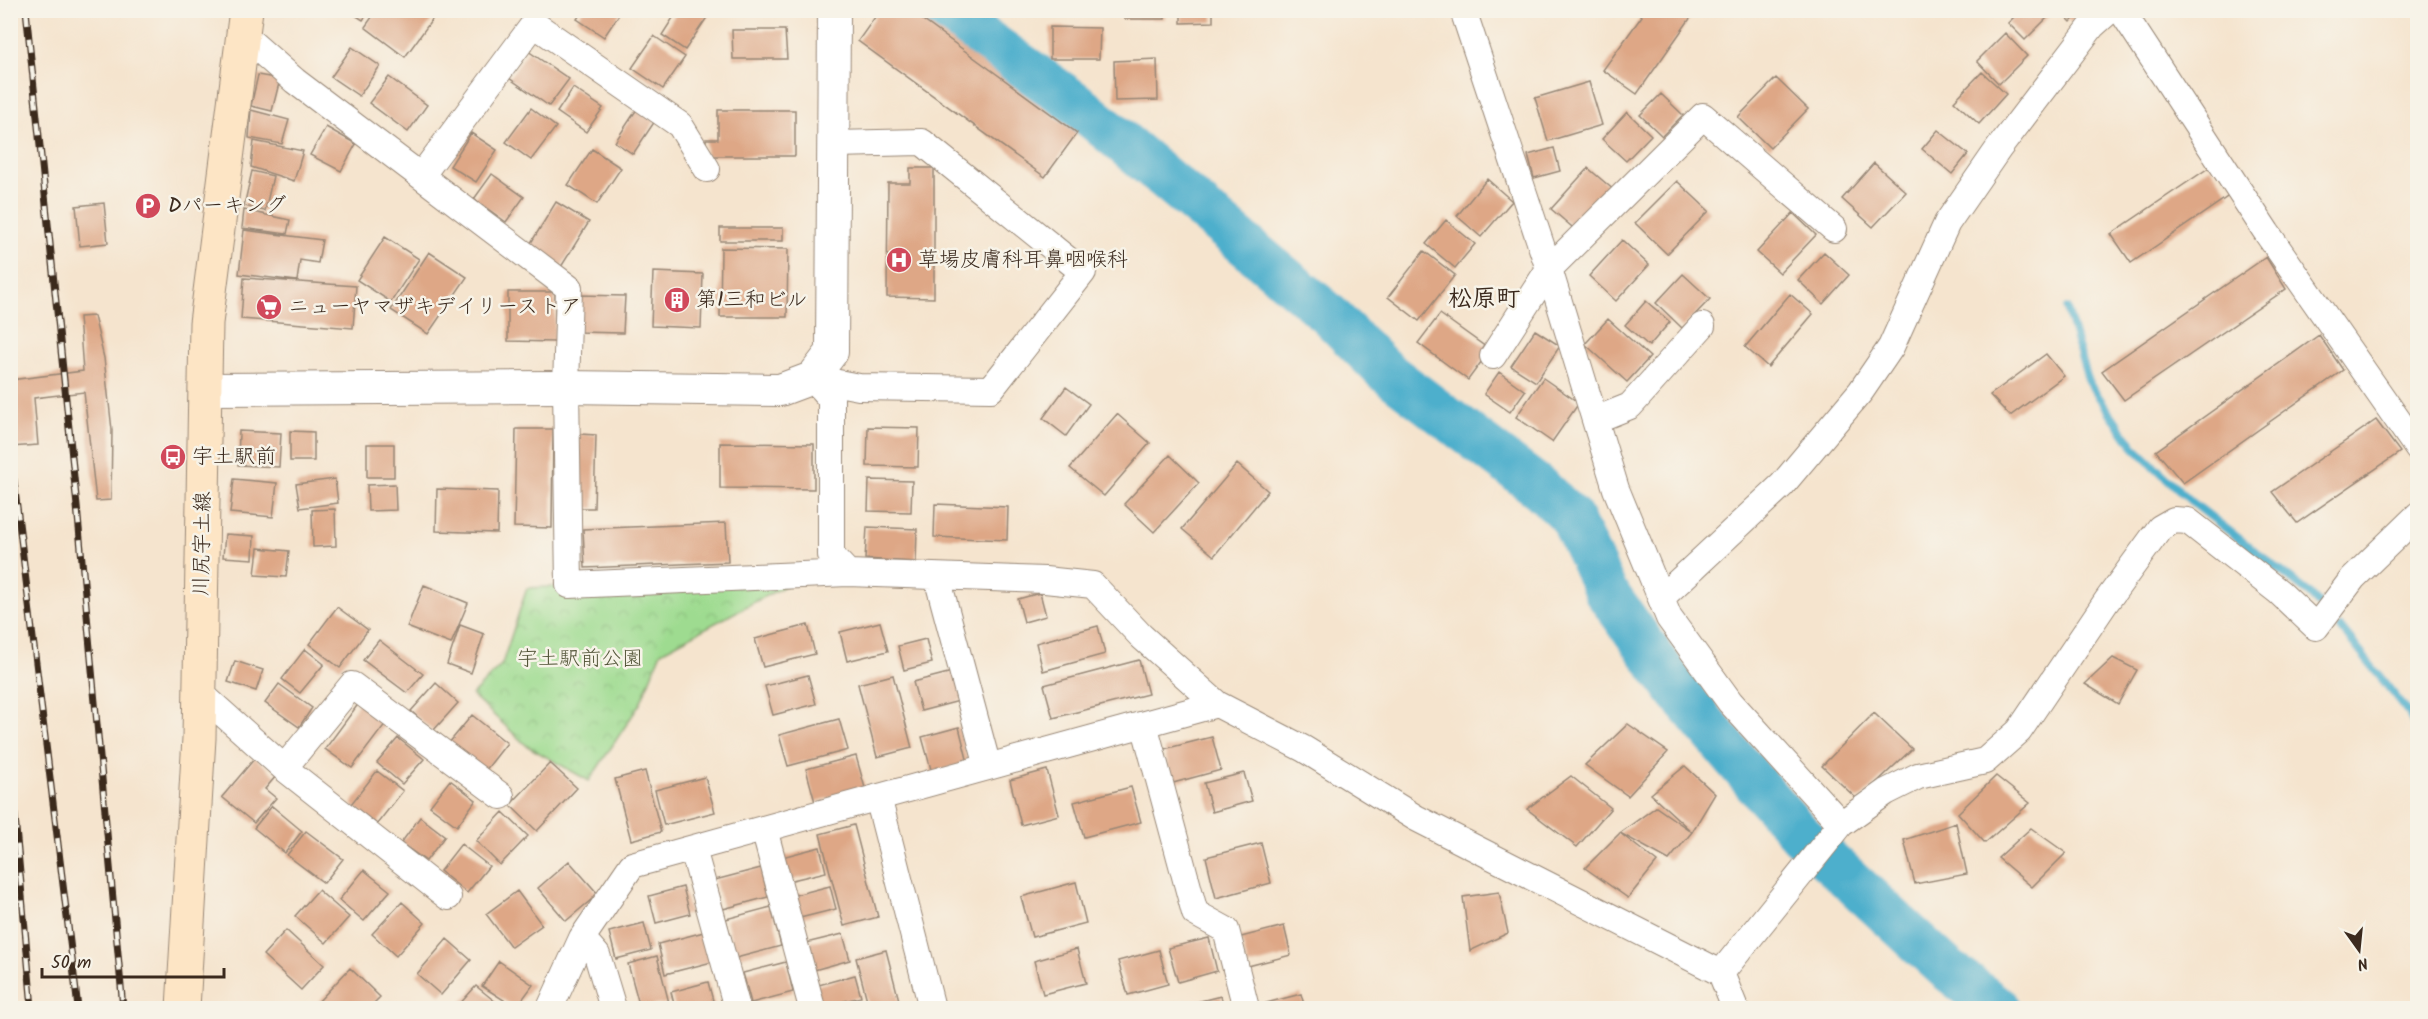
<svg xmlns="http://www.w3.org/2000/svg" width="2428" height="1019" viewBox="0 0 2428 1019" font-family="Kalam,'Klee One',sans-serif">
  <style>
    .park { fill: url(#park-crowns); stroke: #6c8257; stroke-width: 1.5 }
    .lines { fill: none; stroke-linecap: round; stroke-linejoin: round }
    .stream { stroke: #4dafcc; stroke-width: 8 }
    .river { stroke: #4dafcc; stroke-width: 44 }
    .building { fill: #dea786 }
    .minor-casing { stroke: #988776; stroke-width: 28 }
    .tertiary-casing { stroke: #988776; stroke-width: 34 }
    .secondary-casing { stroke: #988776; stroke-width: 35 }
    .minor { stroke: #fff; stroke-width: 26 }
    .tertiary { stroke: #fff; stroke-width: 32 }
    .secondary { stroke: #fde5c5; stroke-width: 33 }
    .rail-casing { stroke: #3b2a1e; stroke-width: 7 }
    .rail { stroke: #f7f3e8; stroke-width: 4.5; stroke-dasharray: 14; stroke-linecap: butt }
    .labels { text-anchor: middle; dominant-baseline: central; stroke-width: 5; stroke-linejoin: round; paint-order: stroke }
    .poi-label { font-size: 21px; fill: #3b2a1e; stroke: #f7f3e8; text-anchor: start }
    .street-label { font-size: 21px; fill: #3b2a1e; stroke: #f7f3e8 }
    .park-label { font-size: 21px; fill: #54563a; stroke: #f7f3e8 }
    .quarter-label { font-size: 24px; font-weight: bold; fill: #3b2a1e; stroke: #f7f3e8 }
  </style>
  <defs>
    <pattern id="park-crowns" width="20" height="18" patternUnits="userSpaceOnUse" patternTransform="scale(1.5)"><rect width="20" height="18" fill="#9edb90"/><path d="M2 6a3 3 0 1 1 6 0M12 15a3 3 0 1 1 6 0" fill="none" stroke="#89bc7c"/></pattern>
  </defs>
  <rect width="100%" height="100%" fill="#f7f3e8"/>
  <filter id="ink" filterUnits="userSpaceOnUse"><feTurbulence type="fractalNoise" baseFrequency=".0167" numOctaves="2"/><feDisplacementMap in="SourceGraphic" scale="12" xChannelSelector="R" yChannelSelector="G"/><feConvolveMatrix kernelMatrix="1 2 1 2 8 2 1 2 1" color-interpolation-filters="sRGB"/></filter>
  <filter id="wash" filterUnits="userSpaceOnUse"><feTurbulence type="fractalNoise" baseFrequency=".008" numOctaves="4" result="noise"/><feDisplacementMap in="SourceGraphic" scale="24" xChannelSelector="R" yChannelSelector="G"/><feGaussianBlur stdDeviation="1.35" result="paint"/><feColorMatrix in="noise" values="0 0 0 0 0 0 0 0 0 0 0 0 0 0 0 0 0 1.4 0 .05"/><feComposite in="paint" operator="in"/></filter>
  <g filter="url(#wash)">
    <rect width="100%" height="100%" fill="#f5e4ce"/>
    <!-- park -->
    <path class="park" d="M 805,575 L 661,652 L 640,704 L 589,781 L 527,746 L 472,695 L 502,664 L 527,588 Z"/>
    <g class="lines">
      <!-- stream -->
      <path class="stream" d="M 2067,309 L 2089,383 L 2134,447 L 2192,502 L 2309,593 L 2323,608
        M 2341,628 L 2408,712 L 2418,732"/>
      <!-- river -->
      <path class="river" d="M 943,10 L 1074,102 L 1327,313 L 1385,371 L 1541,489 L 1571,517 L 1606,592 L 1679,693 L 1762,791 L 1800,834 L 1947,969 L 1998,1008"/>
    </g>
    <g id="blocks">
      <!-- building -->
      <path class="building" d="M 347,10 L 370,10 L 363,20 Z
        M 377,10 L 439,10 L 405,57 L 365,27 Z
        M 583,10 L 622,10 L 604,37 L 577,19 Z
        M 678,10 L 700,10 L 708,16 L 685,50 L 662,35 Z
        M 880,10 L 909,10 L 1077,133 L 1045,177 L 858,41 Z
        M 1124,10 L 1165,10 L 1165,19 L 1124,19 Z
        M 1181,10 L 1213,10 L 1213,22 L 1181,23 Z
        M 1636,10 L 1696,10 L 1637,94 L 1603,70 L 1642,16 Z
        M 2021,10 L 2055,10 L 2025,40 L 2008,23 Z
        M 2059,10 L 2082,10 L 2071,22 Z
        M 1050,27 L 1100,28 L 1099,59 L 1050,59 Z
        M 732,30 L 785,30 L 787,59 L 733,59 Z
        M 2005,33 L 2027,56 L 1999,84 L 1977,61 Z
        M 654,36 L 685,57 L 663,89 L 632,68 Z
        M 352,47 L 380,66 L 359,96 L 331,77 Z
        M 528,51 L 569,79 L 549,106 L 509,78 Z
        M 1157,59 L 1158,100 L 1115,101 L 1114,61 Z
        M 1982,72 L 2006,94 L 1979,124 L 1954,101 Z
        M 258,75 L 280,79 L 272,111 L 251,106 Z
        M 389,77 L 427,105 L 408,132 L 369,103 Z
        M 1776,78 L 1808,109 L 1770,148 L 1738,117 Z
        M 1589,82 L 1602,125 L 1548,141 L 1535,98 Z
        M 573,88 L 603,108 L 586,132 L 557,112 Z
        M 1661,94 L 1683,115 L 1662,136 L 1640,115 Z
        M 531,108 L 556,127 L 531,160 L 506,142 Z
        M 637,109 L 655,121 L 633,154 L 615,142 Z
        M 251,110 L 289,120 L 282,144 L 249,138 Z
        M 718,110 L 795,110 L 795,156 L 706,156 L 706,139 L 718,139 Z
        M 1627,112 L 1651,135 L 1626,161 L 1602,139 Z
        M 326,127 L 356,144 L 341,171 L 310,155 Z
        M 1938,130 L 1968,154 L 1952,174 L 1922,149 Z
        M 471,133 L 497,150 L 476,182 L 450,166 Z
        M 254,141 L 303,151 L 294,181 L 251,167 Z
        M 1554,148 L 1560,171 L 1534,178 L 1528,155 Z
        M 592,149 L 621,168 L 597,204 L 568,185 Z
        M 1874,163 L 1906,192 L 1873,227 L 1842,199 Z
        M 2210,167 L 2230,195 L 2131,263 L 2111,234 Z
        M 910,168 L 934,168 L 934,298 L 887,297 L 888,183 L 910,183 Z
        M 1588,168 L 1615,191 L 1578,232 L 1551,209 Z
        M 252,171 L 273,176 L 265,211 L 244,206 Z
        M 492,174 L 524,197 L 506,222 L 474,199 Z
        M 1487,179 L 1512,201 L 1481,237 L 1457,216 Z
        M 1677,181 L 1709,211 L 1667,254 L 1635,223 Z
        M 556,202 L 589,222 L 561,267 L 529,246 Z
        M 104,203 L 108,243 L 80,246 L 76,206 Z
        M 244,210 L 290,220 L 287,234 L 242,228 Z
        M 1793,213 L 1816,235 L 1780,273 L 1757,252 Z
        M 1446,220 L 1475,244 L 1455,268 L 1426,244 Z
        M 720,228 L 783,228 L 783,241 L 720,241 Z
        M 244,230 L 322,240 L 318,263 L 300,260 L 297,281 L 239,274 Z
        M 385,237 L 419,259 L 391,302 L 357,280 Z
        M 1622,240 L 1649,265 L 1616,301 L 1589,276 Z
        M 721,248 L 788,249 L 787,317 L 720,317 Z
        M 1424,251 L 1455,275 L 1419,321 L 1388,297 Z
        M 429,252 L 467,277 L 428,334 L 391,310 Z
        M 1824,252 L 1849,275 L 1823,304 L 1798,280 Z
        M 2266,257 L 2286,289 L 2124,400 L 2102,371 Z
        M 653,272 L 703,274 L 701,328 L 651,326 Z
        M 1683,274 L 1710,299 L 1682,328 L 1656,303 Z
        M 244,278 L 356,286 L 353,328 L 241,319 Z
        M 508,292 L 555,292 L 555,342 L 508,341 Z
        M 1790,294 L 1813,314 L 1768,367 L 1745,347 Z
        M 578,295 L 625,296 L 623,333 L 577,332 Z
        M 1646,301 L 1670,322 L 1649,346 L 1625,325 Z
        M 1440,314 L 1490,350 L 1468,380 L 1418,343 Z
        M 94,316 L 104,358 L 112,430 L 111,500 L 96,501 L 84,392 L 34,398 L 38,445 L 10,447 L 10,380 L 83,371 L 79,317 Z
        M 1608,319 L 1650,357 L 1627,382 L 1585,344 Z
        M 1535,330 L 1560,346 L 1536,382 L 1511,366 Z
        M 2319,335 L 2343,370 L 2183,483 L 2156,451 Z
        M 2046,354 L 2064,376 L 2010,416 L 1990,395 Z
        M 1499,372 L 1525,391 L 1510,412 L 1484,394 Z
        M 1543,378 L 1579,403 L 1552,442 L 1516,417 Z
        M 1066,387 L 1089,404 L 1066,436 L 1043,418 Z
        M 1117,414 L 1150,443 L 1104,496 L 1070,468 Z
        M 2376,420 L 2400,452 L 2297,523 L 2272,492 Z
        M 868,427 L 919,428 L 918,467 L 867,466 Z
        M 516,429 L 553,429 L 552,528 L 514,527 Z
        M 239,431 L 281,433 L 279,467 L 238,465 Z
        M 290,431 L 314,432 L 314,461 L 290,461 Z
        M 579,434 L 596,435 L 594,508 L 577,508 Z
        M 720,443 L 814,444 L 814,489 L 720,488 Z
        M 367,444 L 394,444 L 394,477 L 367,477 Z
        M 1170,455 L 1199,483 L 1154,532 L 1124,504 Z
        M 1237,464 L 1268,491 L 1214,556 L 1182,529 Z
        M 234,479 L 277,483 L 273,517 L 230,513 Z
        M 335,479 L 338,503 L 300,508 L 296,484 Z
        M 869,480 L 912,481 L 911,512 L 868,511 Z
        M 395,484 L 396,510 L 368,511 L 367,485 Z
        M 437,489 L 498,491 L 497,533 L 436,531 Z
        M 935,504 L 1008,507 L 1007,540 L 934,537 Z
        M 335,509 L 336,546 L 313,547 L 312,510 Z
        M 726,523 L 728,562 L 585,568 L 583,529 Z
        M 867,527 L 917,529 L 916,562 L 865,559 Z
        M 225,534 L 254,536 L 253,559 L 223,557 Z
        M 258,548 L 289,551 L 286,577 L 255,575 Z
        M 424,585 L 468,603 L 451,644 L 407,627 Z
        M 1040,593 L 1046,616 L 1024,622 L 1018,599 Z
        M 337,607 L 368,630 L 340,668 L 309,644 Z
        M 880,622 L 888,651 L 847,661 L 840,632 Z
        M 460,625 L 484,634 L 471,673 L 447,664 Z
        M 808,625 L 815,654 L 763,667 L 755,639 Z
        M 1098,626 L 1105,654 L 1043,671 L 1036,643 Z
        M 926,639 L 932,663 L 904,670 L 898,646 Z
        M 379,640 L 423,674 L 407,693 L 363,660 Z
        M 305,649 L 324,664 L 300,693 L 282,679 Z
        M 2113,658 L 2137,670 L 2118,704 L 2085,684 Z
        M 1139,660 L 1148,694 L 1053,718 L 1044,685 Z
        M 235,661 L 263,670 L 256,691 L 228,682 Z
        M 956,671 L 963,700 L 921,711 L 913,682 Z
        M 808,675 L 816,704 L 773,715 L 765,686 Z
        M 893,675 L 912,748 L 877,757 L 858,684 Z
        M 436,683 L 458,703 L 433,731 L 411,711 Z
        M 279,684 L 312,708 L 299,727 L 265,703 Z
        M 359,703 L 386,723 L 352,768 L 325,749 Z
        M 1874,713 L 1912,749 L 1858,800 L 1822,766 Z
        M 472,715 L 507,743 L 485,771 L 449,743 Z
        M 839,719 L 848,750 L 788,766 L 779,735 Z
        M 1628,724 L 1668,752 L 1628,796 L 1585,765 Z
        M 959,727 L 968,763 L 932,773 L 922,737 Z
        M 1212,737 L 1221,770 L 1173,783 L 1164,749 Z
        M 398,738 L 424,759 L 402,784 L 377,763 Z
        M 856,756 L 865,788 L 815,802 L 806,769 Z
        M 255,758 L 276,776 L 265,789 L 276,798 L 254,823 L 222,797 Z
        M 550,763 L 577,788 L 537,831 L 510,805 Z
        M 1685,766 L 1715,794 L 1692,832 L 1669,860 L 1620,833 L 1656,807 L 1692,832 L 1651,794 Z
        M 1047,770 L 1059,815 L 1021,825 L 1010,780 Z
        M 377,771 L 403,791 L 377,824 L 351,804 Z
        M 645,771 L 661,832 L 631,840 L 615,779 Z
        M 1244,773 L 1252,801 L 1212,812 L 1204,783 Z
        M 1571,776 L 1611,808 L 1577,847 L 1527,809 Z
        M 1996,776 L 2030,803 L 1985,843 L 1958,813 Z
        M 705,777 L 715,812 L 664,825 L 655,790 Z
        M 450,780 L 476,800 L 457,826 L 430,806 Z
        M 1131,787 L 1141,822 L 1084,837 L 1074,802 Z
        M 272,806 L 302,831 L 285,853 L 254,828 Z
        M 503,812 L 528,836 L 500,865 L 476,841 Z
        M 420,817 L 445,836 L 426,861 L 401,843 Z
        M 1956,823 L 1967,874 L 1915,884 L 1904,840 Z
        M 854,825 L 878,917 L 844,926 L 820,834 Z
        M 2031,828 L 2066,853 L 2032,887 L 1998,858 Z
        M 306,831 L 343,859 L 324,883 L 287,855 Z
        M 1620,833 L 1657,862 L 1628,898 L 1585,868 Z
        M 1261,843 L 1271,883 L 1216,898 L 1206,857 Z
        M 461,844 L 489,866 L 467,893 L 440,871 Z
        M 820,847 L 826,872 L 788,881 L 782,857 Z
        M 569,861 L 598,894 L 566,921 L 538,888 Z
        M 761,868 L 768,897 L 723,909 L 715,880 Z
        M 364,870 L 390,891 L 364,921 L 339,900 Z
        M 1076,882 L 1086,923 L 1032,937 L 1021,897 Z
        M 830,886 L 836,909 L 796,919 L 791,896 Z
        M 683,887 L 690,914 L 656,923 L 649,896 Z
        M 318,890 L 349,917 L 326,943 L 295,916 Z
        M 517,891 L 542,925 L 511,947 L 486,914 Z
        M 1499,892 L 1508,933 L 1470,951 L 1463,897 Z
        M 402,902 L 425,923 L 396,956 L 372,934 Z
        M 771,907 L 781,946 L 736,958 L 726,919 Z
        M 644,923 L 651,950 L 616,959 L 609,932 Z
        M 1284,926 L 1291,955 L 1248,966 L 1241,937 Z
        M 286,930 L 324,965 L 301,990 L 263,955 Z
        M 704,932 L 712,962 L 665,974 L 658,944 Z
        M 843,934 L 850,960 L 814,970 L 806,943 Z
        M 1209,938 L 1217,971 L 1178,982 L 1168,948 Z
        M 447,939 L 471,960 L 441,995 L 417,974 Z
        M 1077,949 L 1086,983 L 1043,994 L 1034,961 Z
        M 886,950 L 901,1008 L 869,1008 L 856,958 Z
        M 1159,950 L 1168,984 L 1128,995 L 1118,961 Z
        M 657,956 L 669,1003 L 640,1008 L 628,964 Z
        M 499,961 L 533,985 L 516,1008 L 482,986 Z
        M 786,962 L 793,992 L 751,1003 L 743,973 Z
        M 350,968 L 380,997 L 369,1008 L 325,1008 L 318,1002 Z
        M 855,975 L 861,997 L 820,1007 L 815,986 Z
        M 708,982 L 715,1008 L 675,1008 L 671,992 Z
        M 476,986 L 502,1007 L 500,1008 L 456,1008 Z
        M 1301,994 L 1305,1008 L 1267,1008 L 1266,1003 Z
        M 1221,996 L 1224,1008 L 1181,1008 L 1180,1006 Z"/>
    </g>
  </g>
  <g filter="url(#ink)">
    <use href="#blocks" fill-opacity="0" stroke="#988776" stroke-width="1.5"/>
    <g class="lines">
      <!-- minor casing -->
      <g class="minor-casing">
        <path id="minor" d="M 1463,10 L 1549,269 L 1616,489 L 1669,618 L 1730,702 L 1841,824
          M 2121,10 L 2267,233 L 2418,449
          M 244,36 L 295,81 L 569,288 L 566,387 L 569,585 L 848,573 L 1045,580 L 1093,585 L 1141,636 L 1217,704 L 1304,749 L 1416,818 L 1721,973 L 1735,1008
          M 421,176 L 534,24 L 680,125 L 707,169
          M 1493,356 L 1549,269 L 1703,116 L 1834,229
          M 812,378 L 859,387 L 991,389 L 1083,272 L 922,142 L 835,144
          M 812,378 L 831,399 L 831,555 L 848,573
          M 1595,420 L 1630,406 L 1702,326
          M 937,577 L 988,767
          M 1661,598 L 1782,485 L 1861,391 L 1891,347 L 1947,223 L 1999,148 L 2092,26 L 2110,10
          M 200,693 L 284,768 L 352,685 L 501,796
          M 1144,724 L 1195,913 L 1226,930 L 1246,1008
          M 284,768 L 448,897
          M 878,797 L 932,1008
          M 764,829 L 812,1008
          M 693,849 L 737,1008
          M 582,938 L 597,955 L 613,1008
          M 1721,973 L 1841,824 L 1886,792 L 1918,776 L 1985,761 L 2019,731 L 2106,602 L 2160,528 L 2174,520 L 2188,521 L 2279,592 L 2316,627 L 2353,578 L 2418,515
          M 550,1008 L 582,938 L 632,865 L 1217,704"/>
      </g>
      <!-- tertiary casing -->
      <g class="tertiary-casing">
        <path id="tertiary" d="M 206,389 L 566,387 L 780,390 L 812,378 L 832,352 L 834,10"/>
      </g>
      <!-- secondary casing -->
      <g class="secondary-casing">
        <path id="secondary" d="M 183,1008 L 199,738 L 206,323 L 246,10"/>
      </g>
      <!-- minor -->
      <use href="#minor" class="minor"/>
      <!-- tertiary -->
      <use href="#tertiary" class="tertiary"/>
      <!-- secondary -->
      <use href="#secondary" class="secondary"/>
      <!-- rail casing -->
      <g class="rail-casing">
        <path id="rail" d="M 26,10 L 77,506 L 123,1008
          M 10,449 L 78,1008
          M 10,761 L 32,1008
          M 10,956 L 15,1008"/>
      </g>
      <!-- rail -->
      <use href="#rail" class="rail"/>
    </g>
  </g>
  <!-- icons -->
  <defs>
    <g id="parking-disc" transform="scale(1.35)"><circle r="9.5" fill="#d1495b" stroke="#f7f3e8"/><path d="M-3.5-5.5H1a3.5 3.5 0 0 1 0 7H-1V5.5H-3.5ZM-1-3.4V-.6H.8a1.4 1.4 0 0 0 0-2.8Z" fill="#fff"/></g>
    <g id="hospital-disc" transform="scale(1.35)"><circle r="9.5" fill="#d1495b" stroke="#f7f3e8"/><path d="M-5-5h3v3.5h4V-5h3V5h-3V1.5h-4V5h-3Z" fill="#fff"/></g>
    <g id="building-disc" transform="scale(1.35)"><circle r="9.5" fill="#d1495b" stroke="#f7f3e8"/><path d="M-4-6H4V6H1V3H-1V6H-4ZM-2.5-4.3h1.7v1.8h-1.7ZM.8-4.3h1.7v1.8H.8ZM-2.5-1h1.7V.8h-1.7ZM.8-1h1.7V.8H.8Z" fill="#fff"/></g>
    <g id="supermarket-disc" transform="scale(1.35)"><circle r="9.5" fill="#d1495b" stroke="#f7f3e8"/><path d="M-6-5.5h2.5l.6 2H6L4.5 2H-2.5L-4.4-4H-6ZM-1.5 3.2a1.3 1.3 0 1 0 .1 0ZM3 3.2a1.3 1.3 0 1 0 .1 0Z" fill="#fff"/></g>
    <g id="bus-disc" transform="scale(1.35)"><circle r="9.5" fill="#d1495b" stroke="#f7f3e8"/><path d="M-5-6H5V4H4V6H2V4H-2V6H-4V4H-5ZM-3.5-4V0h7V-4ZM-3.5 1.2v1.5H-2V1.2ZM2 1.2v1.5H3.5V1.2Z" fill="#fff"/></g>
  </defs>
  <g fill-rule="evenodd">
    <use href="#parking-disc" x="148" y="206"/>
    <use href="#hospital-disc" x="899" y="260"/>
    <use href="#building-disc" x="677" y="300"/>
    <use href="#supermarket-disc" x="269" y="307"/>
    <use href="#bus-disc" x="173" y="457"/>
  </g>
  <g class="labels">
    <!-- poi labels -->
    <g class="poi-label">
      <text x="168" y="206">Dパーキング</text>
      <text x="918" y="260">草場皮膚科耳鼻咽喉科</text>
      <text x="696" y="300">第1三和ビル</text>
      <text x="288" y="307">ニューヤマザキデイリーストア</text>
      <text x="192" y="457">宇土駅前</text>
    </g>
    <!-- street labels -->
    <g class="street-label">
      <text transform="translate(203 544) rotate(-89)">川尻宇土線</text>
    </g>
    <!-- park labels -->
    <g class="park-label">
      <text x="580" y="659">宇土駅前公園</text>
    </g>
    <!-- quarter labels -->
    <g class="quarter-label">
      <text x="1484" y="299">松原町</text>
    </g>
  </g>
  <!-- margin -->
  <rect width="2428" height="1019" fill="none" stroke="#f7f3e8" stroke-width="36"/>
  <!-- north arrow -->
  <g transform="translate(2359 950) rotate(165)" stroke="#f7f3e8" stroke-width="4.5" paint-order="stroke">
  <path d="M0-4.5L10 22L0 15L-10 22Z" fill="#3b2a1e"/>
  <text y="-9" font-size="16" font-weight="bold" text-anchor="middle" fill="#3b2a1e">N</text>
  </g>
  <!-- scale -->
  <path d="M42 968v9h182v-9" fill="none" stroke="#3b2a1e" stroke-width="3"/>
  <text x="51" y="968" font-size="18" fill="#3b2a1e" stroke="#f7f3e8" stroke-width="4.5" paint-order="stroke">50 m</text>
</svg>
